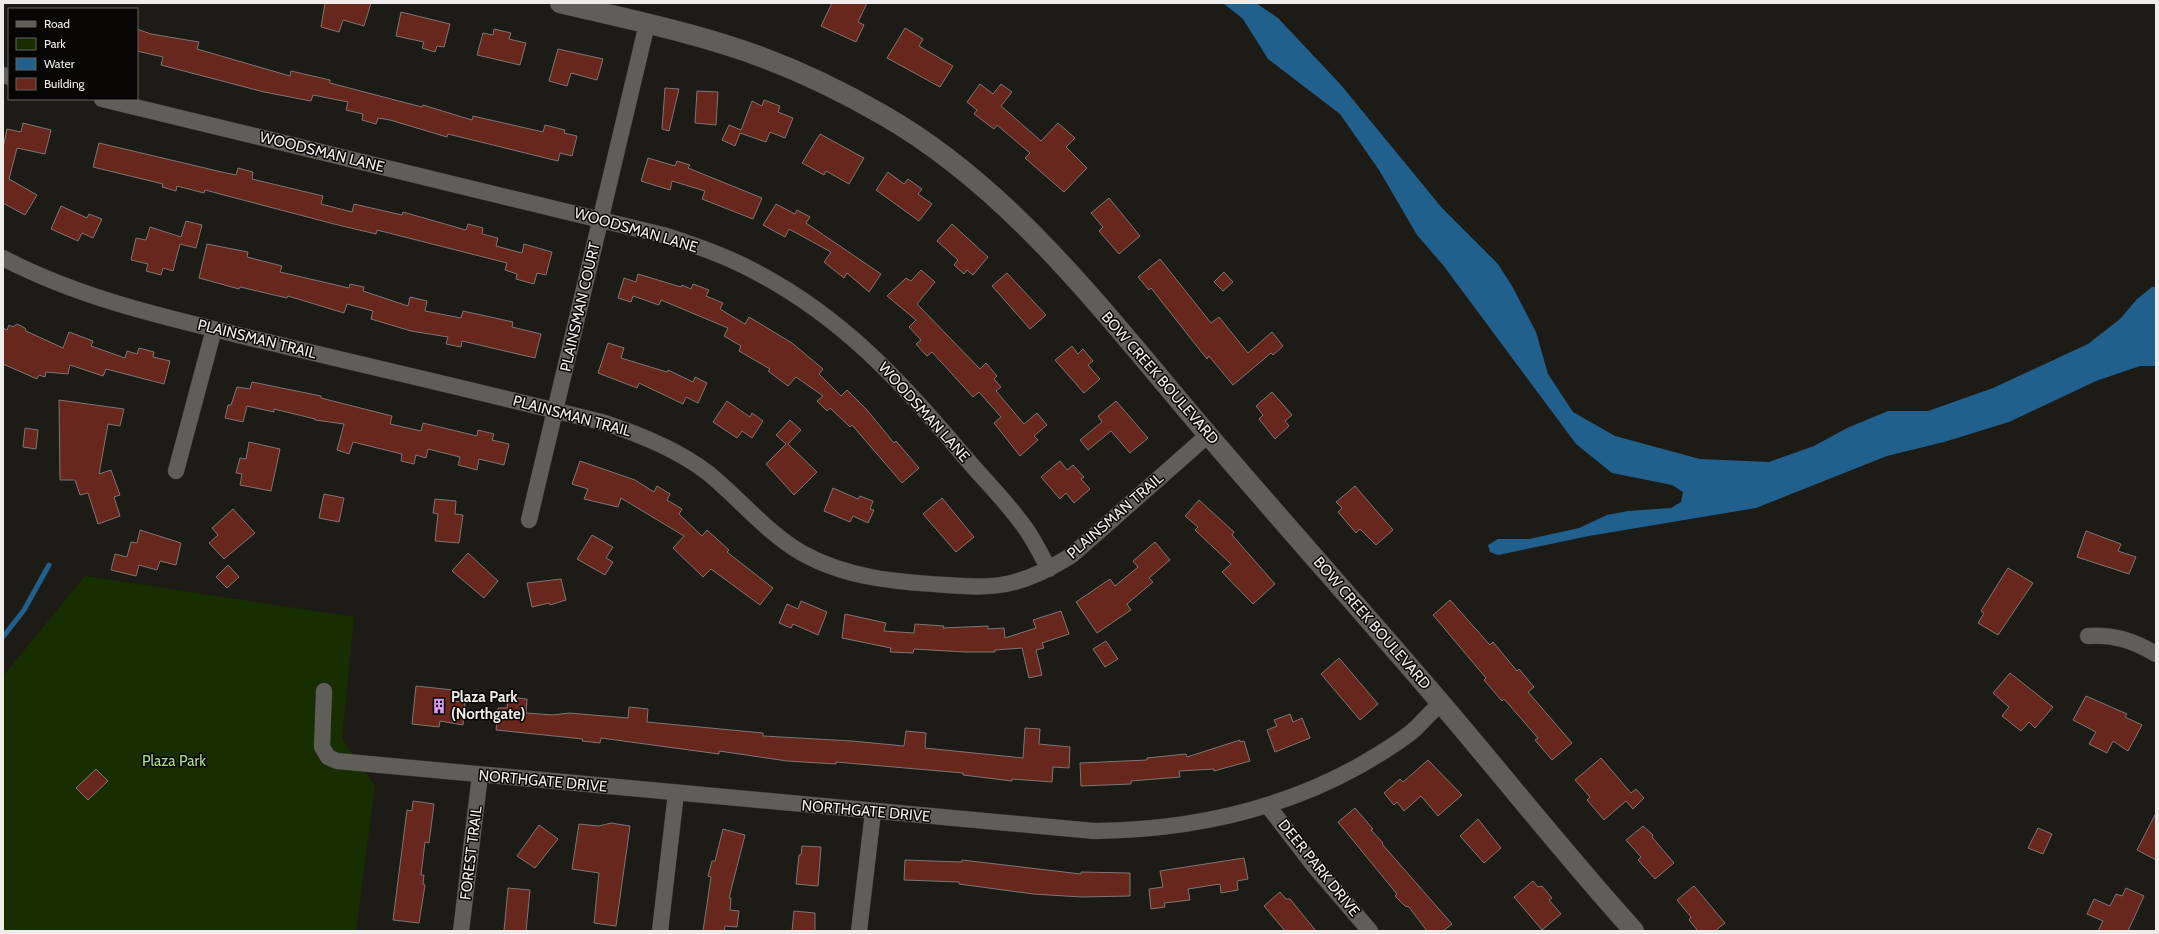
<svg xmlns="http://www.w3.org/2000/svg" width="2159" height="934" viewBox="0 0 2159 934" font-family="Cabin,sans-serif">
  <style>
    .green { fill: #172f00 }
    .water { fill: #215f8c }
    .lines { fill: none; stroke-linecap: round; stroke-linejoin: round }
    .stream { stroke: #215f8c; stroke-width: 5 }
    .building { fill: #68271c; stroke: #7d7574 }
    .minor-casing { stroke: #353431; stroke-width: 17 }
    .tertiary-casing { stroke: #353431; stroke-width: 21 }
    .minor { stroke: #605e58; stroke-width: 16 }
    .tertiary { stroke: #605e58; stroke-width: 20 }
    .labels { text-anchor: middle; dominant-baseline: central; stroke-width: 3; stroke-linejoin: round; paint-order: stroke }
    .street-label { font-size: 15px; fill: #eeede9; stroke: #070605 }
    .poi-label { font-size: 15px; font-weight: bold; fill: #eeede9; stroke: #070605; text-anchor: start }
    .park-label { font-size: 15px; fill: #abde88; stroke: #070605 }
  </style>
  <rect width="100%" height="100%" fill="#1d1b16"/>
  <!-- green -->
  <path class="green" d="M 85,576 L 354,617 L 342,739 L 375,786 L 356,931 L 3,931 L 3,676 Z"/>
  <!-- water -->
  <path class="water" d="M 1223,3 L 1256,3 L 1278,18 L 1341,85 L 1442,208 L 1498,264 L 1512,286 L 1536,332 L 1548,374 L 1573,412 L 1615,436 L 1700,459 L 1769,462 L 1814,446 L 1847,428 L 1888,411 L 1928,411 L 1993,388 L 2088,344 L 2120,319 L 2137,299 L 2152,287 L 2156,287 L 2156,366 L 2140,366 L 2096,381 L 2009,422 L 1944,442 L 1887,456 L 1756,508 L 1589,536 L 1498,555 L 1490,552 L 1488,545 L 1498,539 L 1529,539 L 1579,528 L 1607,515 L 1628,511 L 1671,508 L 1681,502 L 1683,492 L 1672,485 L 1612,473 L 1576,444 L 1443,265 L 1417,235 L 1379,170 L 1340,114 L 1268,59 L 1243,19 Z"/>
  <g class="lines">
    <!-- stream -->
    <path class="stream" d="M 3,637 L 24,610 L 49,565"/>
  </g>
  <!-- building -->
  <path class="building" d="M 325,3 L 371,3 L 364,26 L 343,20 L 339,32 L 321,27 Z
    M 832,3 L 867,3 L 858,22 L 864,25 L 856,42 L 821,26 Z
    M 401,12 L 450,24 L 444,47 L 437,46 L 435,52 L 422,48 L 424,42 L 396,36 Z
    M 905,28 L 923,39 L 919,46 L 953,66 L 940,87 L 887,58 Z
    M 137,29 L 151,34 L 199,42 L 197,49 L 290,76 L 291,71 L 330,80 L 330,83 L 422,107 L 423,105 L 472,120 L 473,116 L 543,132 L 545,125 L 565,130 L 564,133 L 577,136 L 572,156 L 560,153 L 558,161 L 448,134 L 447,137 L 390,120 L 378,118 L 376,124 L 362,120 L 363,114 L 346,110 L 348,102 L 313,95 L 311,101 L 264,92 L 161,65 L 163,57 L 137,51 Z
    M 494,29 L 511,33 L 509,39 L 526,43 L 520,65 L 477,55 L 483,33 L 493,35 Z
    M 558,49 L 603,59 L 597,80 L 571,73 L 567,86 L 549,81 Z
    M 980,84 L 993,94 L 1001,84 L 1012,92 L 1001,106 L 1041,141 L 1058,123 L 1075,138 L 1066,147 L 1087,168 L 1064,192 L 1025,158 L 1030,153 L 997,125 L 994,129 L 974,114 L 977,110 L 967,102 Z
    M 665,88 L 679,89 L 669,131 L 662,129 Z
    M 697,91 L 718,92 L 716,125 L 695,123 Z
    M 764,100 L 780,106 L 778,112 L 793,118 L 785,138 L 770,132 L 766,142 L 740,133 L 735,146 L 722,140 L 729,125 L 741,130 L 752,101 L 762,106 Z
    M 23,123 L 51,130 L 45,154 L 17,148 L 9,179 L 37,195 L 25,215 L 3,203 L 3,148 L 7,129 L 21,132 Z
    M 820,134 L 864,158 L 849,184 L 826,171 L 824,175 L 802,163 Z
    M 99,143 L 226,173 L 236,175 L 238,168 L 253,172 L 252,179 L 323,196 L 321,204 L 352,212 L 354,204 L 402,215 L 403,212 L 466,230 L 468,224 L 483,228 L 482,234 L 498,238 L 496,246 L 522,253 L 524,244 L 552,252 L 546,275 L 537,273 L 534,284 L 516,279 L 517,274 L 505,270 L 507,263 L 377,230 L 376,234 L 334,224 L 205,190 L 204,193 L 177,186 L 176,191 L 162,187 L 163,184 L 93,167 Z
    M 648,158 L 675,166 L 677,161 L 690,165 L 688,168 L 762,198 L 753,219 L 702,199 L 705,191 L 672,181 L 670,190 L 641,181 Z
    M 888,172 L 904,184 L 908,179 L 922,189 L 918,194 L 932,204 L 919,221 L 876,190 Z
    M 1109,198 L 1140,236 L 1119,254 L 1099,231 L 1103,227 L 1091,213 Z
    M 776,204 L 795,214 L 797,210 L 810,217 L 806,223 L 881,274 L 869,292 L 847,273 L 844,278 L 824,262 L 831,252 L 789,229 L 785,237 L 763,225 Z
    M 61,206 L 87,218 L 89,214 L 102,219 L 93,238 L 82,233 L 78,241 L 51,229 Z
    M 186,221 L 202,225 L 196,248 L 180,244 L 173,271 L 163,268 L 161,275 L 146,271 L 148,264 L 131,260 L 136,238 L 146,240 L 150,227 L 181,237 Z
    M 952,224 L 988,257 L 973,275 L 967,270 L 964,274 L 954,265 L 958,260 L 937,241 Z
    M 207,244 L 248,252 L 247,257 L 282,266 L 280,272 L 349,288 L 350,284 L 364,287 L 363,291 L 408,306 L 410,297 L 427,301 L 425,311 L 461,318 L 463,311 L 513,322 L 512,327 L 541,334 L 535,358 L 462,341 L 461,347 L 446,344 L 448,337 L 411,331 L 371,319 L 373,311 L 347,304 L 344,313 L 288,296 L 287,298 L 240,287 L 239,289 L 199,278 Z
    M 1160,259 L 1211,323 L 1219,317 L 1248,353 L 1272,332 L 1283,346 L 1273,355 L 1271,353 L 1233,385 L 1209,356 L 1207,359 L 1151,288 L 1149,290 L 1138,277 Z
    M 921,270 L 935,282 L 917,304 L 980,369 L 986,363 L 997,376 L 994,379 L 1001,387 L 996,391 L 1024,424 L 1037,413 L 1047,425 L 1034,436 L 1038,440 L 1020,456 L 994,423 L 1001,417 L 979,392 L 973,397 L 932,352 L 927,356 L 916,344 L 921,340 L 909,327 L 916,320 L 887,296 L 906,278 L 911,281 Z
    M 1224,272 L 1233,282 L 1223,291 L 1214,282 Z
    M 1007,273 L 1046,315 L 1030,329 L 992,286 Z
    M 638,274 L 681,287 L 682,285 L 691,289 L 693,284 L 709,290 L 706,296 L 723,303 L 720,309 L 745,324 L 749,317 L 792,343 L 823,369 L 819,374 L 841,396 L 847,390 L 867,410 L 894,443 L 896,441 L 919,468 L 902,483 L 852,425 L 850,427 L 830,408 L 827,411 L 817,401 L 823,396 L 796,377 L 788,386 L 768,371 L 770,369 L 739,351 L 741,346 L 724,336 L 728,328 L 661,300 L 659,305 L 633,296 L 631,302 L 618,298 L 624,278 L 636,282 Z
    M 17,324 L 25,328 L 26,331 L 63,348 L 69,332 L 93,341 L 91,346 L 125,358 L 127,351 L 137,354 L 139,348 L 154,352 L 153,357 L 170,361 L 164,384 L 106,369 L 103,376 L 70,365 L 68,374 L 46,372 L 45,377 L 39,375 L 37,379 L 3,364 L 3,328 L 7,330 L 9,325 L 13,327 Z
    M 608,343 L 624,348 L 621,358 L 667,372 L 668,370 L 693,382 L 695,377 L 707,383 L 698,403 L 686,397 L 683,404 L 639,383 L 637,388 L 598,373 Z
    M 1072,346 L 1078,354 L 1083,349 L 1093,361 L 1088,365 L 1100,379 L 1084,393 L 1055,360 Z
    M 252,382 L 321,396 L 321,398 L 392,416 L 390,424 L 421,431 L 423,423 L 477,436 L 478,430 L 494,434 L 492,440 L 509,444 L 504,465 L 479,459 L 477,470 L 458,465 L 460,457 L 428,449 L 426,458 L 416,455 L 414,464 L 401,461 L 402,454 L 353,442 L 349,454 L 337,450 L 344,424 L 315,420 L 315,419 L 274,409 L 274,412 L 247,406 L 243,422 L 225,418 L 228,405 L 231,405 L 237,387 L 250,389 Z
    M 1272,392 L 1292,415 L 1285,421 L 1289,426 L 1275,439 L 1259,419 L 1263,415 L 1256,406 Z
    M 59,400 L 124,409 L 120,426 L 108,424 L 99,474 L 111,470 L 120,495 L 114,497 L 120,516 L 98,524 L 88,493 L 80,495 L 75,480 L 60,480 Z
    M 727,401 L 750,417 L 752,413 L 763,421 L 752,438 L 742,431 L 737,438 L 713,422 Z
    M 1116,401 L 1148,438 L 1130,453 L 1111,431 L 1088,450 L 1080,440 L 1102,422 L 1098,416 Z
    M 790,420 L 801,430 L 788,444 L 817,472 L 794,495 L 766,464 L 786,444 L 776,435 Z
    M 25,428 L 38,430 L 36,449 L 23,447 Z
    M 249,442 L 280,449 L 271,491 L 240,485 L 242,474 L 236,473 L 240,458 L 246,459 Z
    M 580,461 L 635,480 L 654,492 L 657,486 L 670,494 L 667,500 L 682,509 L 679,514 L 702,536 L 707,530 L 729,550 L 727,552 L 773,588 L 760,605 L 711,569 L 703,577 L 673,548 L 684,536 L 621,498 L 618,507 L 584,499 L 588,489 L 572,484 Z
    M 1060,461 L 1067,470 L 1073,465 L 1084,477 L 1081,479 L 1090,489 L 1074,503 L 1066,493 L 1060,499 L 1041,477 Z
    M 1355,486 L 1393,530 L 1376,545 L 1360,529 L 1356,533 L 1338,512 L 1342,508 L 1336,502 Z
    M 833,488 L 858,499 L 860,496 L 873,501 L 870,509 L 874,510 L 868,523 L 853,516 L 850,522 L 824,511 Z
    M 324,494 L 344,498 L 339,522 L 319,518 Z
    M 942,498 L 974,537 L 956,552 L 923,514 Z
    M 435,499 L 456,501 L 455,514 L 463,515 L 459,543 L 435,541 L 438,514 L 433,513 Z
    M 1199,500 L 1234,532 L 1232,535 L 1275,584 L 1253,604 L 1222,572 L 1231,564 L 1195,530 L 1198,527 L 1185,516 Z
    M 233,509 L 255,533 L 224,559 L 209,543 L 218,535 L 212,528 Z
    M 140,530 L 181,543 L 176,565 L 160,561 L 157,570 L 139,565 L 136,576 L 111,570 L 115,554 L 127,557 L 131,542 L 137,543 Z
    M 2086,531 L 2121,544 L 2118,551 L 2136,557 L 2129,574 L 2077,557 Z
    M 592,535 L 613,547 L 606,558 L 613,562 L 605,575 L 577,559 Z
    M 1155,542 L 1170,560 L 1149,578 L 1153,582 L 1127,604 L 1131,610 L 1097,633 L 1076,602 L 1110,579 L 1115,586 L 1138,567 L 1133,561 Z
    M 468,553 L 498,581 L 484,598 L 452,571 Z
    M 228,565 L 239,577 L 227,588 L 216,577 Z
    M 2008,568 L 2033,583 L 1998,635 L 1978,623 L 1984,613 L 1981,611 Z
    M 561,579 L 566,600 L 550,605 L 549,603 L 532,607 L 527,583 Z
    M 1450,600 L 1490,645 L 1493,642 L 1517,671 L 1519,669 L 1534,687 L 1528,692 L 1572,743 L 1552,760 L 1535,740 L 1538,738 L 1504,699 L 1502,701 L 1484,680 L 1486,678 L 1433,615 Z
    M 801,601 L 827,612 L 818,635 L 793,624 L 791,628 L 779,623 L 787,604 L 798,609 Z
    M 1061,611 L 1069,634 L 1042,643 L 1044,648 L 1036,650 L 1042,675 L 1029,678 L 1022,648 L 995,650 L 995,652 L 965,652 L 914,649 L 913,653 L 890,652 L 891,648 L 842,638 L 845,614 L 886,623 L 884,631 L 914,633 L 915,624 L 944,626 L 943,628 L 988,626 L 988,629 L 1004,628 L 1005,638 L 1036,628 L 1033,620 Z
    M 1106,641 L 1118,659 L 1105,667 L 1093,649 Z
    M 1339,658 L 1378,704 L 1360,720 L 1321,674 Z
    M 2010,673 L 2053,707 L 2035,728 L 2029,722 L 2021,731 L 2002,716 L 2009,707 L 1993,693 Z
    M 416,686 L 453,690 L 452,701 L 465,702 L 463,725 L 440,721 L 439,727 L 412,724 Z
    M 2086,696 L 2127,714 L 2125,717 L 2142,725 L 2128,751 L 2113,741 L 2107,753 L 2089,744 L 2096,732 L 2073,720 Z
    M 508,697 L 527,699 L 526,713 L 553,715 L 569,713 L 628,718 L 629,707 L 648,709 L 647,722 L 763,733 L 763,736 L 781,737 L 852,741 L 904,746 L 906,731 L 926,733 L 925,748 L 1023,758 L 1025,728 L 1040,729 L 1039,744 L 1070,747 L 1069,768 L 1053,767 L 1052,782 L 1012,779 L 1012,781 L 963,775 L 963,773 L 836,762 L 836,764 L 787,761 L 719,751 L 719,754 L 601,738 L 600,743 L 582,741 L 583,739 L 496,730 L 498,708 L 507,708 Z
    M 1290,714 L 1293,722 L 1302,718 L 1310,738 L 1275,752 L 1267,730 L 1277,726 L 1274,720 Z
    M 1240,740 L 1240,742 L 1244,741 L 1250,761 L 1214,771 L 1214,769 L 1179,771 L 1180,777 L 1131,781 L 1131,784 L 1081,786 L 1080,763 L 1147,760 L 1147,758 L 1186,754 L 1187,757 Z
    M 1601,758 L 1631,793 L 1636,789 L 1644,798 L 1633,809 L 1626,801 L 1604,820 L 1587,800 L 1590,797 L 1575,780 Z
    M 1428,760 L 1462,795 L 1438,816 L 1421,796 L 1404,811 L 1397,802 L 1394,805 L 1384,793 L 1400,779 L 1403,782 Z
    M 96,769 L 108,781 L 88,800 L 76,788 Z
    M 413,801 L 434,804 L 429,843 L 425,842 L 421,875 L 424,875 L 423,884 L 425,885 L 419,923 L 393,920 L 407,810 L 412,811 Z
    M 1355,808 L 1373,829 L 1371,830 L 1383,843 L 1382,844 L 1452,924 L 1443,931 L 1427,931 L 1409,907 L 1405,906 L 1395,896 L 1397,894 L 1338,822 Z
    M 2156,813 L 2156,860 L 2137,850 Z
    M 1478,819 L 1501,848 L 1484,863 L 1460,836 Z
    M 611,823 L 630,826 L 616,926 L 594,923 L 599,873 L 572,869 L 579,824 L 599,826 Z
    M 539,825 L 558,839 L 535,868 L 517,856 Z
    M 1643,826 L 1653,835 L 1652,837 L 1674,863 L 1655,879 L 1638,860 L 1641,857 L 1626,840 Z
    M 2038,828 L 2052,834 L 2043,854 L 2028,848 Z
    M 723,829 L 745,835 L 729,898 L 731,898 L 730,910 L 739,911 L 737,927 L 725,926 L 724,931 L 703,931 L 711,877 L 708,876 L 712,861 L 715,861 Z
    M 802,846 L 821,847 L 818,886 L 796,884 L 799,855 L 801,855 Z
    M 1244,858 L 1248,879 L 1237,881 L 1238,890 L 1221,893 L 1220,884 L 1188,889 L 1190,900 L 1164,903 L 1165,907 L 1151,909 L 1149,889 L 1163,887 L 1160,871 Z
    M 905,860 L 962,862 L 962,860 L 1081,874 L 1081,872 L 1130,873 L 1130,896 L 1081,897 L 1033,894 L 959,884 L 959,882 L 904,880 Z
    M 1533,881 L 1538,887 L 1542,886 L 1552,898 L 1549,900 L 1561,914 L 1542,930 L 1514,897 Z
    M 1694,886 L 1725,923 L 1715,931 L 1698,931 L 1689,920 L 1691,917 L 1677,900 Z
    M 508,888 L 530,890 L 526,931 L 504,931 Z
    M 2126,888 L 2144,896 L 2128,931 L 2098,931 L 2103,921 L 2087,914 L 2094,899 L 2110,906 L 2116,894 L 2122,896 Z
    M 1280,892 L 1286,899 L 1290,899 L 1316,931 L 1285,931 L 1264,906 Z
    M 794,911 L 815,913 L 815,931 L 792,931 Z"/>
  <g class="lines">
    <!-- minor casing -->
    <g class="minor-casing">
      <path id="minor" d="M 3,75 L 9,77
        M 102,99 L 667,236 C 697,246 726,256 754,271 C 841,316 902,382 964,456 C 985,481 1010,505 1028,532 C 1036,544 1042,557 1049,569
        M 3,258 C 89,303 186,322 280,345 C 387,370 495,396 602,422 C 639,434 677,449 708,473 C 740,499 767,533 802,553 C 846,578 897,582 946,585 C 966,586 986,588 1006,584 C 1031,579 1051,568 1072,555 L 1208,435
        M 176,471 L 214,329
        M 529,520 L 647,24
        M 2088,636 C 2114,634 2134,641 2156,654
        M 324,691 L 322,747 L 328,757 L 337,761 L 1094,831 C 1188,830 1276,812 1359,766 C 1378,755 1399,743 1415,729 C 1424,720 1432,711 1441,703
        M 1268,806 L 1315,867 L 1370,931
        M 461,931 L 480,775
        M 660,931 L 676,793
        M 859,931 L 873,812"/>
    </g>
    <!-- tertiary casing -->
    <g class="tertiary-casing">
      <path id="tertiary" d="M 560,3 C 614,16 670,27 723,44 C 779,61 833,86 883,115 C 1016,191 1111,322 1210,437 C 1286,526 1364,613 1440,702 C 1505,778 1567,857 1634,931"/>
    </g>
    <!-- minor -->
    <use href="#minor" class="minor"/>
    <!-- tertiary -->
    <use href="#tertiary" class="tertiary"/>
  </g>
  <!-- icons -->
  <defs>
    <g id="building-bare" transform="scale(1.2)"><path d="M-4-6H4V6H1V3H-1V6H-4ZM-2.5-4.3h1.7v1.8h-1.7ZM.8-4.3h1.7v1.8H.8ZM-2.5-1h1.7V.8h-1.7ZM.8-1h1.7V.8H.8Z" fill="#dc99f4" stroke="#070605" stroke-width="2.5" paint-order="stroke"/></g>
  </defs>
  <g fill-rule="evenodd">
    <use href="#building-bare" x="439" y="706"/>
  </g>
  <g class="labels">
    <!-- street labels -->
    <g class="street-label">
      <text transform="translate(322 152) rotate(14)">WOODSMAN LANE</text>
      <text transform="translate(636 230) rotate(16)">WOODSMAN LANE</text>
      <text transform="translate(580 307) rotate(-77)">PLAINSMAN COURT</text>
      <text transform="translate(257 339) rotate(14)">PLAINSMAN TRAIL</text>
      <text transform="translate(1160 378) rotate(49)">BOW CREEK BOULEVARD</text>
      <text transform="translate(924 412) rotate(48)">WOODSMAN LANE</text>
      <text transform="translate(572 416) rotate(15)">PLAINSMAN TRAIL</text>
      <text transform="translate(1115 516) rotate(-41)">PLAINSMAN TRAIL</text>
      <text transform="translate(1372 623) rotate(49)">BOW CREEK BOULEVARD</text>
      <text transform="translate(543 781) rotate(5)">NORTHGATE DRIVE</text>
      <text transform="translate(866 811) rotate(5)">NORTHGATE DRIVE</text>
      <text transform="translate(471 853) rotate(-83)">FOREST TRAIL</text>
      <text transform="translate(1319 868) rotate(51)">DEER PARK DRIVE</text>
    </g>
    <!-- poi labels -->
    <g class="poi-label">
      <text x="451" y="697">Plaza Park<tspan x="451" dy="17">(Northgate)</tspan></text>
    </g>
    <!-- park labels -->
    <g class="park-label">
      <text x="174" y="761">Plaza Park</text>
    </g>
  </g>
  <!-- border -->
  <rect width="2159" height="934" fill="none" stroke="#eeede9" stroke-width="8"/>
  <!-- legend -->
  <rect x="8" y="8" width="130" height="92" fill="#070605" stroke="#636260"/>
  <rect x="16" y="21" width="20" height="6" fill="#605e58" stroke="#636260"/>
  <text x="44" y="28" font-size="12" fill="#eeede9">Road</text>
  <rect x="16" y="38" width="20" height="12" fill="#172f00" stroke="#636260"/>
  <text x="44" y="48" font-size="12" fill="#eeede9">Park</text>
  <rect x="16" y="58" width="20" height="12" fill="#215f8c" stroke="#636260"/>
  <text x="44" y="68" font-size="12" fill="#eeede9">Water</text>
  <rect x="16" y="78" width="20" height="12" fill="#68271c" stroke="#636260"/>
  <text x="44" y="88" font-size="12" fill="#eeede9">Building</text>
</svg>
